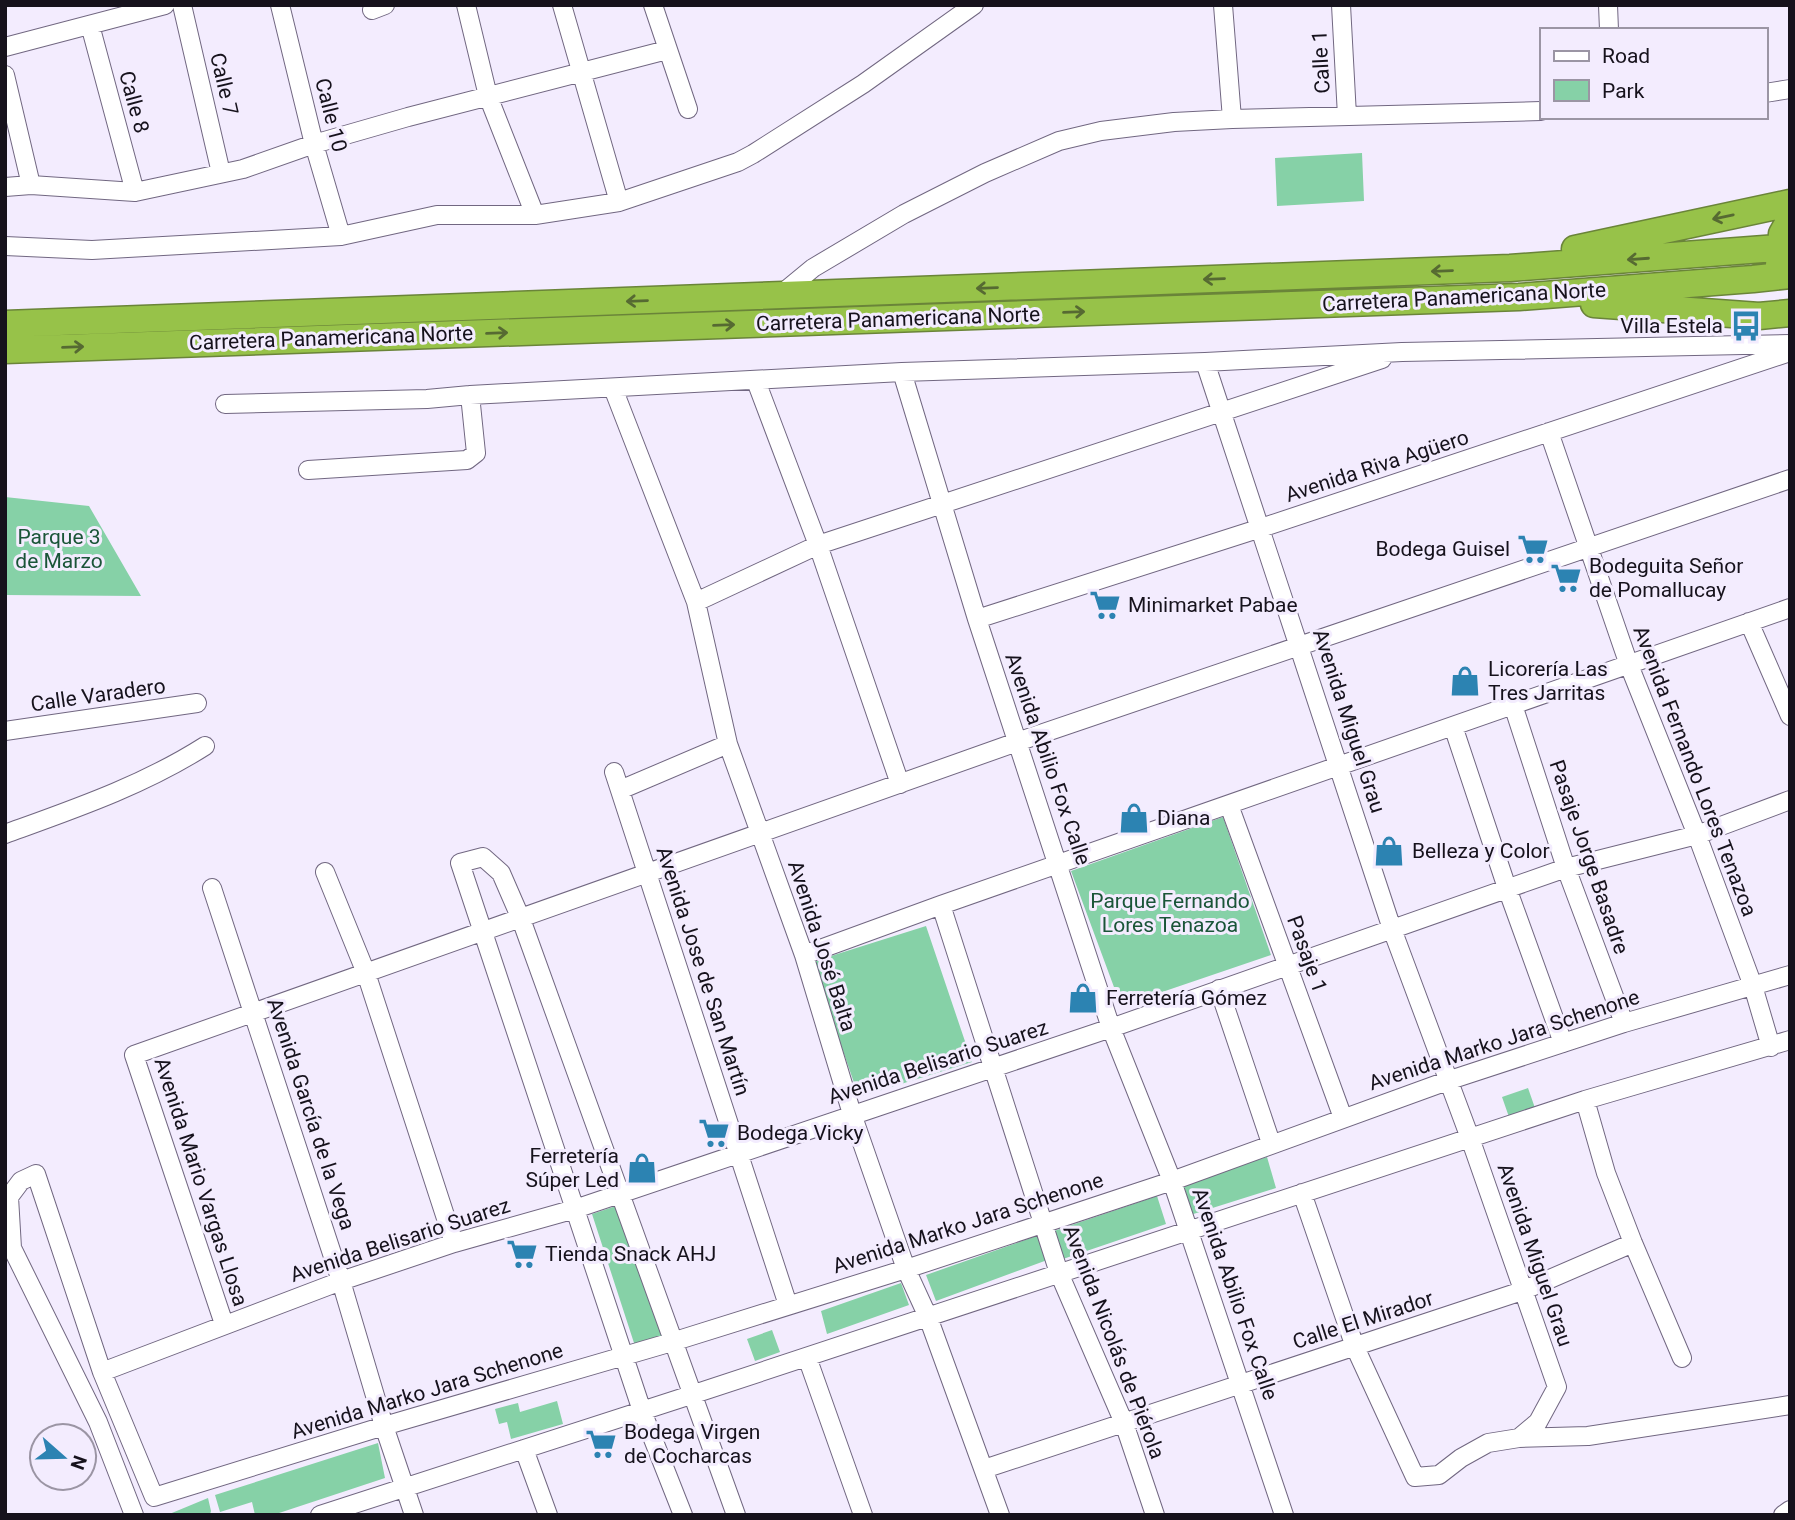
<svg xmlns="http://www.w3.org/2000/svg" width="1795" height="1520" viewBox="0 0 1795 1520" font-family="Roboto,sans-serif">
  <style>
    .green { fill: #86d1a7 }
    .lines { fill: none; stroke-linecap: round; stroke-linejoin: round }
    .minor-casing { stroke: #716781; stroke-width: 20 }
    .highway-casing { stroke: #6a8439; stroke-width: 29 }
    .minor { stroke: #fff; stroke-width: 18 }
    .highway { stroke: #97c249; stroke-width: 26 }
    .oneway { stroke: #566a32 }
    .labels { text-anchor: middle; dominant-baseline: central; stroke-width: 6; stroke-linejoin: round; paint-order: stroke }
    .street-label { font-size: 21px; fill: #16121c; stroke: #f3ecfe }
    .poi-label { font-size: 21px; fill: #16121c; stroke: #f3ecfe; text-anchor: start }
    .park-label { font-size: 21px; fill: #1a5538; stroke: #f3ecfe }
  </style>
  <rect width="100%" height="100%" fill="#f3ecfe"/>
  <!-- green -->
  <path class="green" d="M 1362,153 L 1364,201 L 1277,206 L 1275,158 Z
    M 5,497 L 89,506 L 141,596 L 5,595 Z
    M 1223,817 L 1271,955 L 1121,1006 L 1071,871 Z
    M 926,926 L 972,1062 L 859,1097 L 812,962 Z
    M 1528,1088 L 1535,1108 L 1509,1117 L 1502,1097 Z
    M 1267,1157 L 1276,1188 L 1187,1216 L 1177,1185 Z
    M 1157,1196 L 1166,1224 L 1063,1259 L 1054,1231 Z
    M 619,1205 L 662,1337 L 635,1346 L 592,1214 Z
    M 1042,1234 L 1050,1259 L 936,1301 L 926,1275 Z
    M 901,1283 L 909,1305 L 827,1334 L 821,1311 Z
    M 772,1330 L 780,1352 L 755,1361 L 747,1339 Z
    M 557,1401 L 563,1424 L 511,1439 L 507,1422 L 499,1424 L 495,1409 L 518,1403 L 520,1412 Z
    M 378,1443 L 385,1478 L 273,1515 L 255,1515 L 252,1502 L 220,1512 L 215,1495 Z
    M 208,1498 L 211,1511 L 210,1515 L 167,1515 Z"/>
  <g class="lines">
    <!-- minor casing -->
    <g class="minor-casing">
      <path id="minor" d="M 182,5 L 221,173
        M 280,5 L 314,144 L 341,236
        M 466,5 L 488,96 L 535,215
        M 562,5 L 619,202
        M 653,5 L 688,109
        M 1223,5 L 1232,119
        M 1341,5 L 1347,116
        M 1608,5 L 1609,30
        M 372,10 L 385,5
        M 90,25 L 135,192
        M 5,47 L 165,5
        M 5,75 L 31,185
        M 1765,93 L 1790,89
        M 5,187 L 31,185 L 135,192 L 243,169 L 314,144 L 408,117 L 667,50
        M 5,246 L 92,250 L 341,236 L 437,215 L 535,215 L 619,202 L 738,162 L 753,154 L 863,84 L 974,5
        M 779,296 L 813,268 L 904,214 L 985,173 L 1059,141 L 1101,131 L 1174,122 L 1232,119 L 1541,111
        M 1205,362 L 1392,929 L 1470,1138 L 1557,1387 L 1538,1422 L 1519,1438
        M 902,372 L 977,619 L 1111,1028 L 1172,1181 L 1284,1515
        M 756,381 L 818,545 L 900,784
        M 613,388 L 696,602 L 728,744 L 804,955 L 852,1114 L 906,1269 L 928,1317 L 1000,1515
        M 225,404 L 427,399 L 470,395 L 902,372 L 1205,362 L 1402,352 L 1790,344
        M 1549,432 L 1629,665 L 1697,835 L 1753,986 L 1771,1047
        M 308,470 L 467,460 L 476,453 L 470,395
        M 696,602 L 818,545 L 1382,359
        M 977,619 L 1261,528 L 1790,352
        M 1749,622 L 1790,716
        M 1513,705 L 1566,868 L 1624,1023
        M 1453,726 L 1507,888 L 1563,1043
        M 5,731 L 197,703
        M 614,772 L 788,1305
        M 620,790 L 728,744
        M 1229,805 L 1343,1118
        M 5,834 C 74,809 142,786 205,746
        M 325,872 L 366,973 L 454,1243
        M 212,888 L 341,1281 L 384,1426 L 414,1515
        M 941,905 L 1059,1273 L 1124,1423 L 1155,1515
        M 804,955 L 941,905 L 1790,608
        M 1219,989 L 1271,1143
        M 1585,1100 L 1606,1173 L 1633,1243 L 1682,1358
        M 1302,1193 L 1355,1347 L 1415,1477 L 1439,1475 L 1461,1458 L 1488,1443 L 1519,1438 L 1588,1436 L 1790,1405
        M 224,1324 L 134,1055 L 1017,742 L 1790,479
        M 807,1357 L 863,1515
        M 102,1372 L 341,1281 L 454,1243 L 575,1209 L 1111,1028 L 1566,868 L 1697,835 L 1790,800
        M 524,1449 L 548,1515
        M 984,1469 L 1522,1291 L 1633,1243
        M 134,1515 L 98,1422 L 12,1248 L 9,1197 L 21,1181 L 36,1174 L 102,1372 L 154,1497 L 384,1426 L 672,1342 L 906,1269 L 1172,1181 L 1447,1081 L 1624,1023 L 1790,975
        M 320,1515 L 691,1395 L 1585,1100 L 1790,1040
        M 683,1515 L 642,1411 L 460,863 L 483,857 L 501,873 L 521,919 L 736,1515
        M 1783,1515 L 1790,1510"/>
    </g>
    <!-- highway casing -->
    <g class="highway-casing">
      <path id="highway" d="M 1575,249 L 1790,203
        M 1779,265 L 1782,234 L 1790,220
        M 1594,304 L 1759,316 L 1790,313
        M 5,324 L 1510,268 L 1790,247
        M 5,350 L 1519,297 L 1753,279 L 1790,275"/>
    </g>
    <!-- minor -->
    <use href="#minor" class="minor"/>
    <!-- highway -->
    <use href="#highway" class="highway"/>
  </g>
  <!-- one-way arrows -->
  <defs><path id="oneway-shaft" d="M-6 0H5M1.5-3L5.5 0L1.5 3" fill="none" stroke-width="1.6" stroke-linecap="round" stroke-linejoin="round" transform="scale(1.75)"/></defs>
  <g class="oneway">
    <use href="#oneway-shaft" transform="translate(1723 217) rotate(168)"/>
    <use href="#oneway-shaft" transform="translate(1638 259) rotate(176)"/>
    <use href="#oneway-shaft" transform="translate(1442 271) rotate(178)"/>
    <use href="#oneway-shaft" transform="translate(1214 279) rotate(178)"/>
    <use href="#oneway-shaft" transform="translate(987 288) rotate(178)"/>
    <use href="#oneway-shaft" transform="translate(637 301) rotate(178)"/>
    <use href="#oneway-shaft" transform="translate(1074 312) rotate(-2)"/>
    <use href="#oneway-shaft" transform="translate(724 325) rotate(-2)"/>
    <use href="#oneway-shaft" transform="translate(497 333) rotate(-2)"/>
    <use href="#oneway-shaft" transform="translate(73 347) rotate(-2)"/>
  </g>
  <!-- icons -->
  <defs>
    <g id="bus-bare" transform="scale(2.415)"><path d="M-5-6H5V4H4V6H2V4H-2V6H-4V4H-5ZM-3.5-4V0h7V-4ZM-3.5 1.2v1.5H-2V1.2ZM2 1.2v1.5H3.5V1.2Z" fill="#2c83b2" stroke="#f3ecfe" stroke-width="2.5" paint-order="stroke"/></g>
    <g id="supermarket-bare" transform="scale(2.415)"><path d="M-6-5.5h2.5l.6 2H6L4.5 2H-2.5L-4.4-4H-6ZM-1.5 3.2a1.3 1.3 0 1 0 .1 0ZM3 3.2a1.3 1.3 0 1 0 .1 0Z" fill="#2c83b2" stroke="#f3ecfe" stroke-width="2.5" paint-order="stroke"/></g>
    <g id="shop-bare" transform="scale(2.415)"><path d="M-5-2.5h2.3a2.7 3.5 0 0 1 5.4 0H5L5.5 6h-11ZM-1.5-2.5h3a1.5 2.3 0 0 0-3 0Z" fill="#2c83b2" stroke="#f3ecfe" stroke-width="2.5" paint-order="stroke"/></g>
  </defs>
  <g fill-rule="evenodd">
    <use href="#bus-bare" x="1746" y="326"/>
    <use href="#supermarket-bare" x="1533" y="549"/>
    <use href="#supermarket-bare" x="1566" y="578"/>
    <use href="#supermarket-bare" x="1105" y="605"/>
    <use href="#shop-bare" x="1465" y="681"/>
    <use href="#shop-bare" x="1134" y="818"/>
    <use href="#shop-bare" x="1389" y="851"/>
    <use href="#shop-bare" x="1083" y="998"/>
    <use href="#supermarket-bare" x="714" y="1133"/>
    <use href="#shop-bare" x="642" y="1168"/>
    <use href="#supermarket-bare" x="522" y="1254"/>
    <use href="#supermarket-bare" x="601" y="1444"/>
  </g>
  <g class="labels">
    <!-- street labels -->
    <g class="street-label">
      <text transform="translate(1321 62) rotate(-93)">Calle 1</text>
      <text transform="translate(224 84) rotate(77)">Calle 7</text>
      <text transform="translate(134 102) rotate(75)">Calle 8</text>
      <text transform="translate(331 115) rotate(76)">Calle 10</text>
      <text transform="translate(1464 297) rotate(-3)">Carretera Panamericana Norte</text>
      <text transform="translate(898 319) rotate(-2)">Carretera Panamericana Norte</text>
      <text transform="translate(331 338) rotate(-2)">Carretera Panamericana Norte</text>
      <text transform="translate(1377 466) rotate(-18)">Avenida Riva Agüero</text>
      <text transform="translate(98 695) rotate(-8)">Calle Varadero</text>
      <text transform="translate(1349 721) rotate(72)">Avenida Miguel Grau</text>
      <text transform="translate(1048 759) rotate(71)">Avenida Abilio Fox Calle</text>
      <text transform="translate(1695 771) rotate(69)">Avenida Fernando Lores Tenazoa</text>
      <text transform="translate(1589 857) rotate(71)">Pasaje Jorge Basadre</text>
      <text transform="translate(822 946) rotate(72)">Avenida José Balta</text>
      <text transform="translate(1307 954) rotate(70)">Pasaje 1</text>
      <text transform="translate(703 971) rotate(72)">Avenida Jose de San Martín</text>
      <text transform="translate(1504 1040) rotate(-18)">Avenida Marko Jara Schenone</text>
      <text transform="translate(938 1062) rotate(-18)">Avenida Belisario Suarez</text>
      <text transform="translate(311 1114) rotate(72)">Avenida García de la Vega</text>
      <text transform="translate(201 1182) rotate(72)">Avenida Mario Vargas Llosa</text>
      <text transform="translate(968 1223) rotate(-18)">Avenida Marko Jara Schenone</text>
      <text transform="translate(400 1240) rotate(-18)">Avenida Belisario Suarez</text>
      <text transform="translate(1535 1255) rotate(71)">Avenida Miguel Grau</text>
      <text transform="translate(1235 1294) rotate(71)">Avenida Abilio Fox Calle</text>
      <text transform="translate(1363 1320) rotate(-18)">Calle El Mirador</text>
      <text transform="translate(1114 1342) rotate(69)">Avenida Nicolás de Piérola</text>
      <text transform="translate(427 1391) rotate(-17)">Avenida Marko Jara Schenone</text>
    </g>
    <!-- poi labels -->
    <g class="poi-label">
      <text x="1723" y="326" text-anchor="end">Villa Estela</text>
      <text x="1510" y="549" text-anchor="end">Bodega Guisel</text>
      <text x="1589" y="566">Bodeguita Señor<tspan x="1589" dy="24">de Pomallucay</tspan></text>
      <text x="1128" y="605">Minimarket Pabae</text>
      <text x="1488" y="669">Licorería Las<tspan x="1488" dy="24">Tres Jarritas</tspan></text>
      <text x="1157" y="818">Diana</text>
      <text x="1412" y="851">Belleza y Color</text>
      <text x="1106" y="998">Ferretería Gómez</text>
      <text x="737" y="1133">Bodega Vicky</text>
      <text x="619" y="1156" text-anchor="end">Ferretería<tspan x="619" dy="24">Súper Led</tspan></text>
      <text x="545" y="1254">Tienda Snack AHJ</text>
      <text x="624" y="1432">Bodega Virgen<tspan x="624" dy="24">de Cocharcas</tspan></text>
    </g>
    <!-- park labels -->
    <g class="park-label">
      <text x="59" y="537">Parque 3<tspan x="59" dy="24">de Marzo</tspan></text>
      <text x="1170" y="901">Parque Fernando<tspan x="1170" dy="24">Lores Tenazoa</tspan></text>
    </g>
  </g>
  <!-- border -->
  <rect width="1795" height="1520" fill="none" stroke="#16121c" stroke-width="14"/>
  <!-- legend -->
  <rect x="1540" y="28" width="228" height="91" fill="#f3ecfe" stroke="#9b95a4" stroke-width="2"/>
  <rect x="1554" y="51" width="35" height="10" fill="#ffffff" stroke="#9b95a4" stroke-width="2"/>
  <text x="1602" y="63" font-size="21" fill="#16121c">Road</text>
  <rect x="1554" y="80" width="35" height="21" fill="#86d1a7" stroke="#9b95a4" stroke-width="2"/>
  <text x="1602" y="98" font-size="21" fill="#16121c">Park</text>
  <!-- north arrow -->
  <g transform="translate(63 1457) rotate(110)"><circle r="33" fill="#f3ecfe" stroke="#9b95a4" stroke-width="2"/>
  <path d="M0-5L12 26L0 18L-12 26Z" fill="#2c83b2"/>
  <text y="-10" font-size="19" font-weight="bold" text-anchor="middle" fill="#16121c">N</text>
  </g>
</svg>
